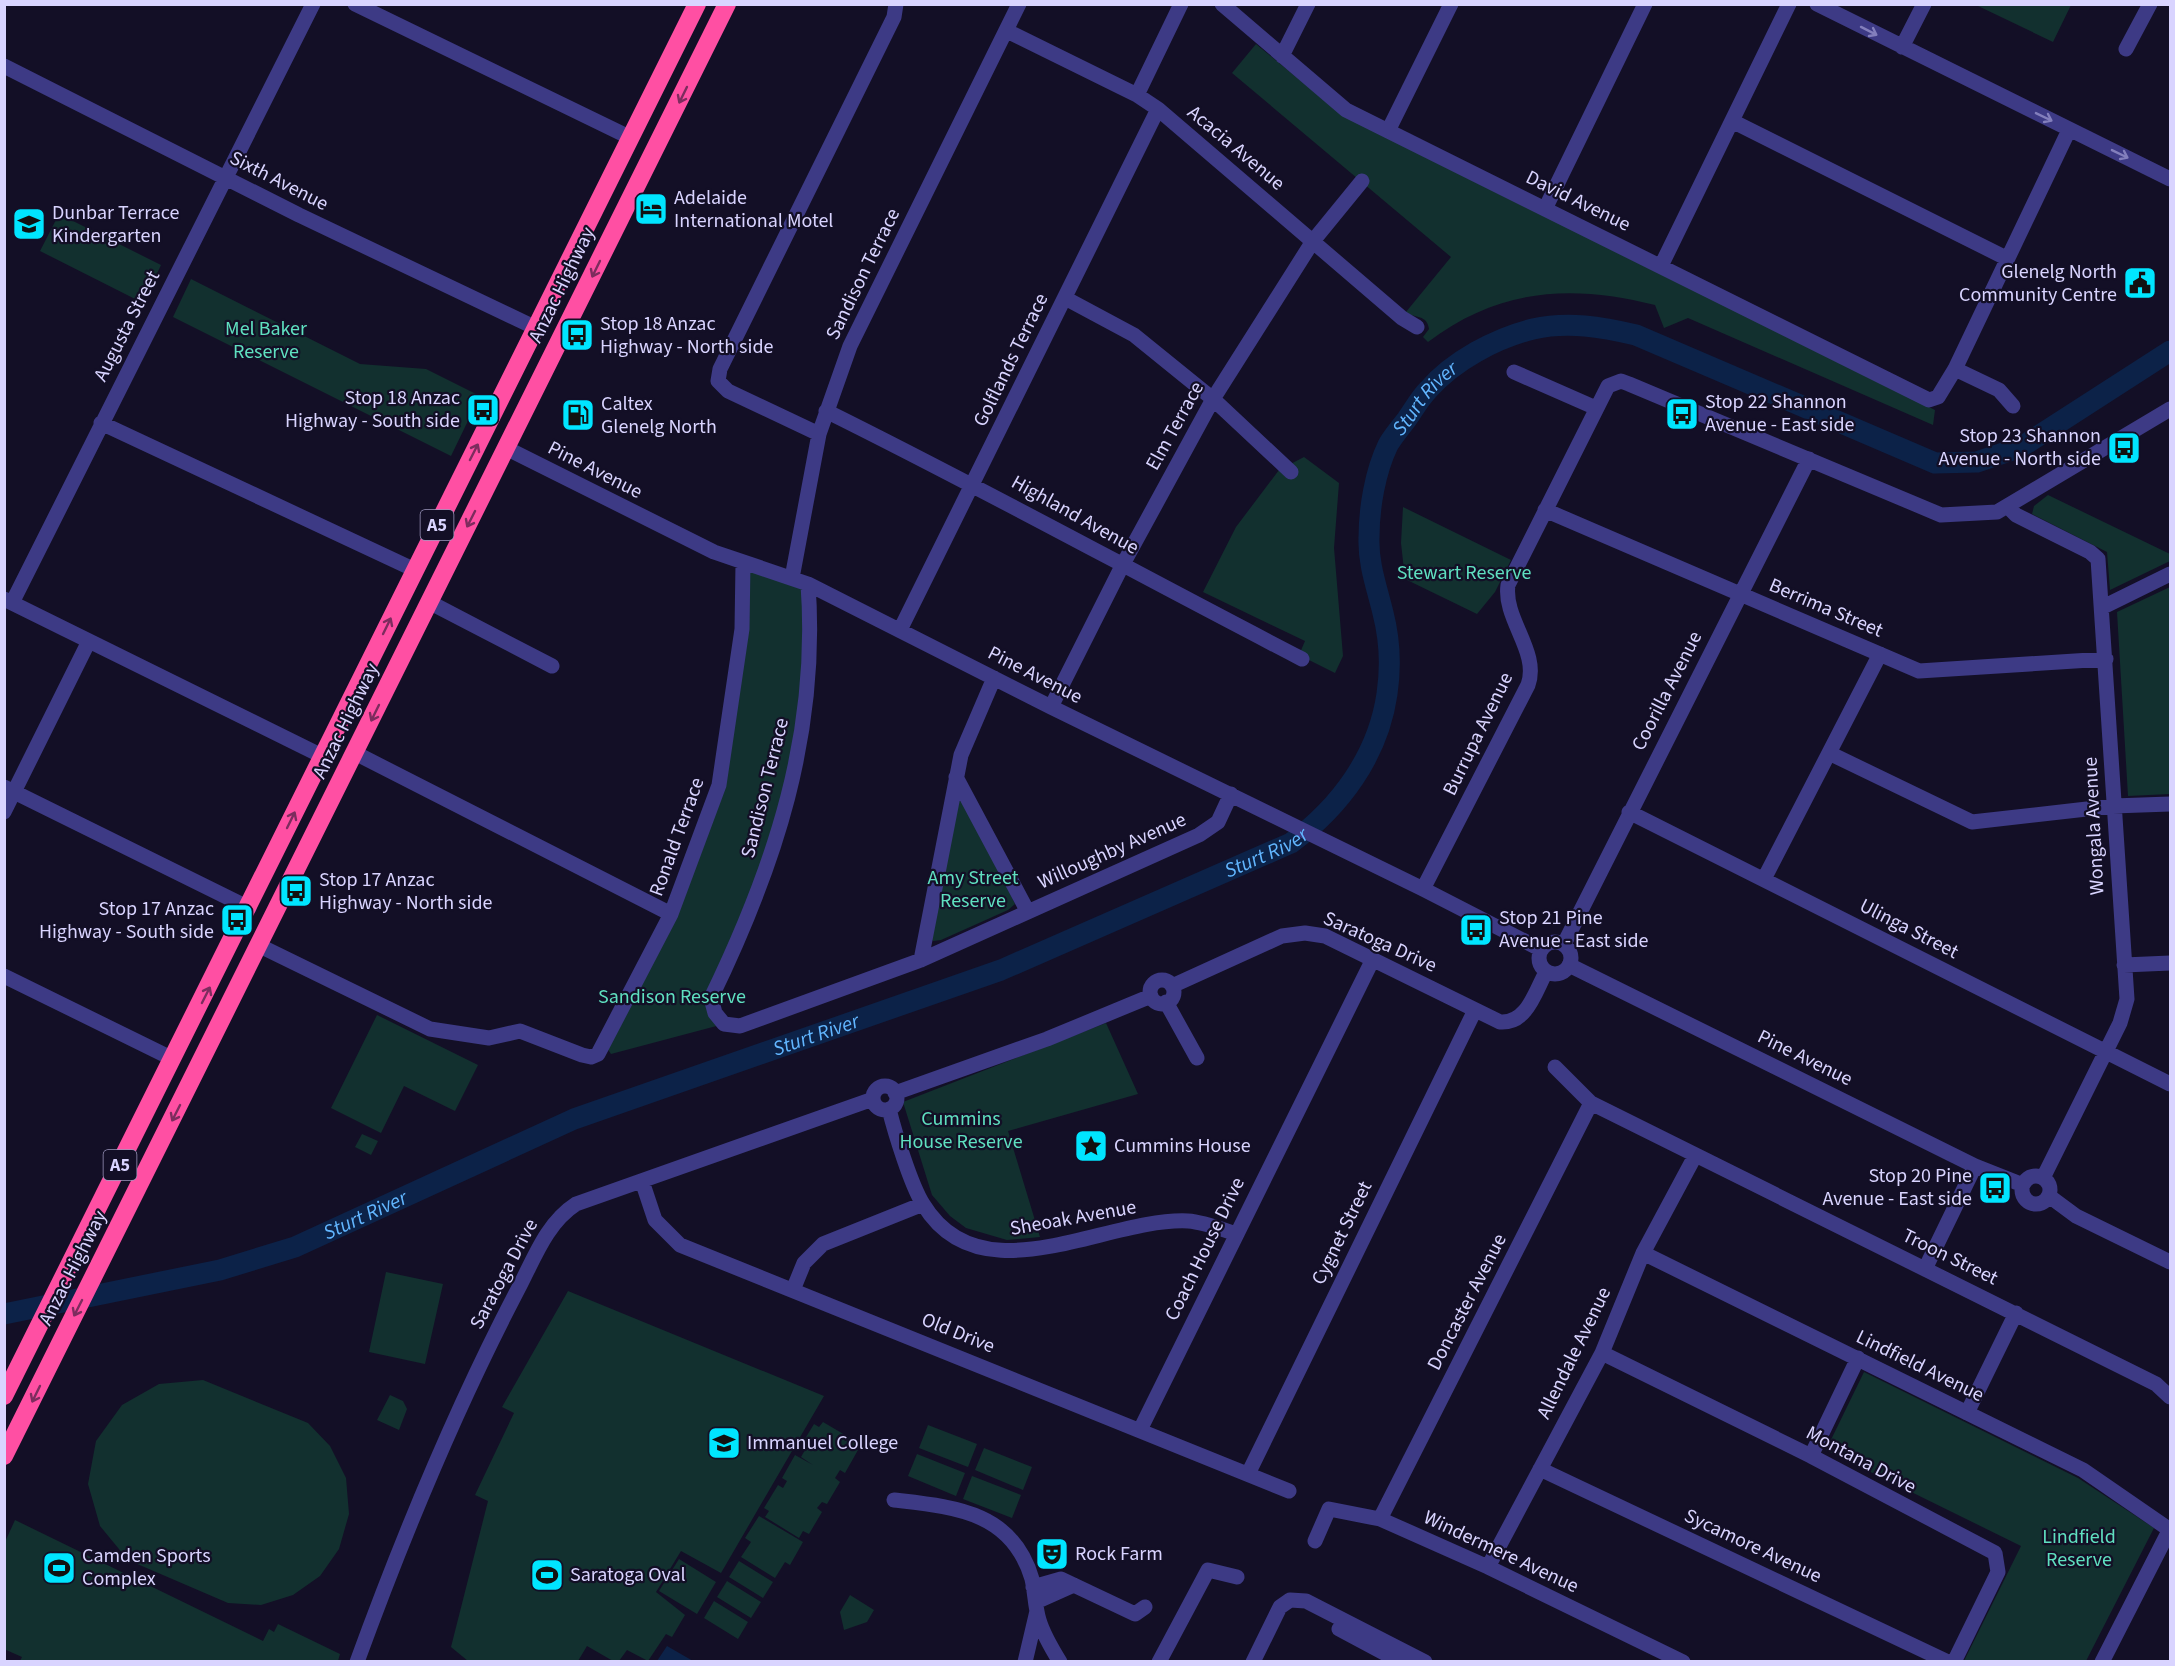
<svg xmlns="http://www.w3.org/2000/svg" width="2175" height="1666" viewBox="0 0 2175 1666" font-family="'Source Sans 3',sans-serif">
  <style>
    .green { fill: #12302f }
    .water { fill: #0c2248 }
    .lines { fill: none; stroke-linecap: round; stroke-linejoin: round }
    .river { stroke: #0c2248; stroke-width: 21 }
    .minor { stroke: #3d3a85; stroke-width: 15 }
    .highway { stroke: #ff4fa3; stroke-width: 18 }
    .oneway { stroke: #837fbc }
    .oneway2 { stroke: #7d2c5e }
    .labels { text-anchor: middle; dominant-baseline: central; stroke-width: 4.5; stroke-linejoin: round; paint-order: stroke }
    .shield { fill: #130f26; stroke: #9e99be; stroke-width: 1.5 }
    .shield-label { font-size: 18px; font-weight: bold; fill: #d9d4ff }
    .street-label { font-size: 20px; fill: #d9d4ff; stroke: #130f26 }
    .poi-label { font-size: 20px; fill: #d9d4ff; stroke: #130f26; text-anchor: start }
    .park-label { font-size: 20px; fill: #5fe0c0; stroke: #130f26 }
    .water-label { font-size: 21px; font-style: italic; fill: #62b6ff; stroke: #130f26 }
  </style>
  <rect width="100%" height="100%" fill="#130f26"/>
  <!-- green -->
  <path class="green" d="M 1976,5 L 2071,5 L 2053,42 Z
    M 1256,44 L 1341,114 L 1935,410 L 1933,425 L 1688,318 L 1664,328 L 1655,305 C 1572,284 1499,288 1428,342 L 1423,337 L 1429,329 C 1427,314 1415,319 1406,312 L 1451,257 L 1232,73 Z
    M 59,214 L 161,265 L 143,303 L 40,251 Z
    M 191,279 L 360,364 L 426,369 L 480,396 L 451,456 L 173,317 Z
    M 1304,457 L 1339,483 L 1334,548 L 1343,656 L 1335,673 L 1299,655 L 1305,641 L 1203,592 L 1236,527 L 1279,470 Z
    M 2048,495 L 2170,554 L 2170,561 L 2110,590 L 2107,552 L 2032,514 L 2034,506 Z
    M 1403,507 L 1511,560 L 1495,592 L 1477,614 L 1405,579 L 1401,543 Z
    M 743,563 L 808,584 L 811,627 L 777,842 L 711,998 L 724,1024 L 611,1054 L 605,1045 L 719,785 Z
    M 2170,587 L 2170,794 L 2128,796 L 2117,612 Z
    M 959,801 L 965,802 L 1015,904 L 1008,910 L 941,940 L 933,941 L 930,937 Z
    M 377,1015 L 478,1065 L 455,1111 L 404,1086 L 381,1133 L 331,1108 Z
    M 1106,1023 L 1138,1094 L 1008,1131 L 1040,1237 L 1007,1240 L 966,1228 L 950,1216 L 932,1195 L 903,1102 Z
    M 362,1134 L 378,1141 L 371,1155 L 355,1147 Z
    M 386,1272 L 443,1284 L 425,1364 L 369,1352 Z
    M 568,1291 L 824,1396 L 721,1573 L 681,1551 L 656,1592 L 685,1615 L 672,1637 L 666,1634 L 648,1661 L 627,1650 L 619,1661 L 613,1661 L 587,1646 L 578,1661 L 468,1661 L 451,1647 L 488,1501 L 475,1495 L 514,1413 L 502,1407 Z
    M 1864,1372 L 2078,1478 L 2154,1528 L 2086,1661 L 1964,1661 L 2021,1546 L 1826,1450 Z
    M 203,1380 L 308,1423 L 330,1446 L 346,1478 L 349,1514 L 339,1549 L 320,1576 L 293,1595 L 261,1605 L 228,1603 L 128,1560 L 100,1526 L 88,1484 L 96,1441 L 122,1405 L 159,1384 Z
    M 390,1395 L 403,1401 L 407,1409 L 399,1430 L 377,1420 Z
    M 823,1422 L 857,1442 L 853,1447 L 858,1450 L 845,1473 L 840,1470 L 835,1478 L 840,1482 L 827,1504 L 822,1502 L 817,1508 L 822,1512 L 809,1534 L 803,1531 L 799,1538 L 765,1517 L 769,1511 L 764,1508 L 778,1485 L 783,1488 L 787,1481 L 782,1478 L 795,1455 L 813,1465 L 801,1457 L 805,1450 L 800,1447 L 814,1424 L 819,1427 Z
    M 928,1425 L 977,1444 L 968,1467 L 919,1448 Z
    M 984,1448 L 1032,1467 L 1023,1490 L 975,1470 Z
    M 917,1454 L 965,1473 L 956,1496 L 908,1476 Z
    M 972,1476 L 1021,1495 L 1012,1518 L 963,1499 Z
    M 759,1516 L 803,1542 L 790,1565 L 785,1562 L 775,1578 L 741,1557 L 751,1542 L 745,1538 Z
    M 15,1520 L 263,1641 L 269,1629 L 274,1632 L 278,1624 L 340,1654 L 338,1661 L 20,1661 L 22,1657 L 4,1649 L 5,1542 Z
    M 679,1559 L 716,1582 L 697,1614 L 659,1591 Z
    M 739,1561 L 773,1582 L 763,1598 L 729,1577 Z
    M 727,1581 L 761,1602 L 751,1618 L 717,1597 Z
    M 850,1595 L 874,1610 L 867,1622 L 844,1630 L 840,1612 Z
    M 714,1601 L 748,1622 L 738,1639 L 704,1618 Z"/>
  <!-- water -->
  <path class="water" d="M 667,1646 L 693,1661 L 657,1661 Z"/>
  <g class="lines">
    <!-- river -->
    <path class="river" id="s1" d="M 4,1314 L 220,1270 L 295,1247 L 574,1119 L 1001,970 L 1291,843 C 1340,807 1378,756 1387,694 C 1391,667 1390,640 1383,613 C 1377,588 1368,564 1369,538 C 1369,508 1375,472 1388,445 C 1393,436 1401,427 1407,419 C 1414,409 1420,398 1428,390 C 1453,361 1496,338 1533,329 C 1568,321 1602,327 1636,335 L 1935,463 L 1977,462 L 2021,447 L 2170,351"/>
    <!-- minor -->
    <path class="minor" d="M 355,4 L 629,137
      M 1222,4 L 1346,110 L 1929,400 L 1938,397 L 1955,369 L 2069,130
      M 1817,4 L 2170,179
      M 1007,31 L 1137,95 L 1158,109 L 1402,318 L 1417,327
      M 1902,47 L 1924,4
      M 2126,49 L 2150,4
      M 1282,56 L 1308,4
      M 4,66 L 299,215 L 536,328
      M 1137,95 L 1181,4
      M 1732,121 L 2006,258
      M 1388,131 L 1451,4
      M 1545,209 L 1645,4
      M 1661,266 L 1789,4
      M 1065,298 L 1134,335 L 1213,399 L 1291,472
      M 1955,369 L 1999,390 L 2013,406
      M 1514,372 L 1596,408
      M 826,411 C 986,490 1143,577 1302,659
      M 101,423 L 415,570
      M 819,434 L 728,391 L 718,381 L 720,369 L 894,17 L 896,4
      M 506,448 L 714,552 L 808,584 L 1051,707 L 1423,889 L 1540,949
      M 2007,506 L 2016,515 L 2090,552 L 2098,559 L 2127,999 L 2120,1023 L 2043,1178
      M 1545,510 L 1919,671 L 2106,659
      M 792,578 L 819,434 L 850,346 L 1019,4
      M 808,584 C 819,734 775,866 711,998 L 715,1013 L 724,1024 L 740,1026 L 921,960 L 1199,835 L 1218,822 L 1231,794
      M 4,599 L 322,756
      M 429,602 L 552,666
      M 12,603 L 313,4
      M 2103,607 L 2170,574
      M 900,630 L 1158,109
      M 1051,707 L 1122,566 L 1213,399 L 1313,241 L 1362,181
      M 355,753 L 671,914
      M 1829,753 L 1972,822 L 2113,806 L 2170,804
      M 956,777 L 1028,912
      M 4,787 L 249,908
      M 4,812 L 89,641
      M 1629,812 L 2170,1084
      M 1764,879 L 1880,654
      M 1423,889 L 1528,685 C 1540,652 1503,619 1508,585 L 1608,386 L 1621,381 L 1629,384 L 1941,515 L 1997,512 L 2170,409
      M1539 958a16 16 0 1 1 32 0a16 16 0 1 1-32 0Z
      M 1564,944 L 1809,459
      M 260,946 L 430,1029 L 489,1038 L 520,1031 L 582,1055 L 591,1057 L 598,1054 L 671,914 L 719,785 L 742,629 L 743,563
      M 921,960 L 961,755 L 994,678
      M 1569,965 L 1975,1166 L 2023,1185
      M 2124,965 L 2170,963
      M 4,976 L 173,1059
      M1150 992a12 12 0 1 1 24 0a12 12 0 1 1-24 0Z
      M 1172,986 L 1282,936 L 1305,933 L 1325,936 L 1500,1022 C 1527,1024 1535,992 1546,972
      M 1166,1002 L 1197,1058
      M 1555,1067 L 1591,1103 L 2156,1384 L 2170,1397
      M873 1098a12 12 0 1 1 24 0a12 12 0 1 1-24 0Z
      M 895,1093 L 1047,1039 L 1151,996
      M 889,1109 C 895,1133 911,1185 923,1204 C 981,1300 1106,1217 1188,1221 C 1204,1222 1221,1229 1236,1234
      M2022 1190a14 14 0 1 1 28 0a14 14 0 1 1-28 0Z
      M 642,1181 L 655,1220 L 680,1245 L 1289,1491
      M 2049,1196 L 2076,1216 L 2170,1262
      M 1643,1253 L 2083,1470 L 2170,1530
      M 1925,1269 L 1975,1166
      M 793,1290 L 804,1263 L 823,1244 L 923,1204
      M 1602,1353 L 1811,1456 L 1995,1553 L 1998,1572 L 1954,1662
      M 1967,1413 L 2016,1313
      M 1140,1430 L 1373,959
      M 1811,1456 L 1858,1358
      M 1540,1469 L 1948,1662
      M 1248,1474 L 1475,1010
      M 894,1500 C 954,1507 1012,1511 1032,1579 C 1035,1592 1035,1607 1039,1620 C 1043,1634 1052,1649 1060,1662
      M 1380,1519 L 1591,1103
      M 1315,1541 L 1329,1509 L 1380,1519 L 1488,1567 L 1683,1662
      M 1488,1567 L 1602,1353 L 1643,1253 L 1695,1156
      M 1033,1587 L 1061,1579 L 1135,1614 L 1145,1607
      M 1036,1602 L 1074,1585
      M 1339,1629 L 1401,1662
      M 357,1662 C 403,1536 454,1412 516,1293 C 533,1262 545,1224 576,1204 L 873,1099
      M 1025,1662 L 1037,1611
      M 1159,1662 L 1208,1570 L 1237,1577
      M 1253,1662 L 1280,1607 L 1290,1600 L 1306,1601 L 1425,1662
      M 2102,1662 L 2170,1529"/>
    <!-- highway -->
    <path class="highway" d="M 4,1396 L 697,4
      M 4,1456 L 727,4"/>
  </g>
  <!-- one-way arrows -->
  <defs><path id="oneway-shaft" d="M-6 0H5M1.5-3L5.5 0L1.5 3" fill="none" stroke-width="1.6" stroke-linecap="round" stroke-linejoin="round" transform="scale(1.5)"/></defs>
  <g class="oneway">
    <use href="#oneway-shaft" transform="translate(1869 31) rotate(27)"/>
    <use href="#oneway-shaft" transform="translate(2044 117) rotate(26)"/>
    <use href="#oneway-shaft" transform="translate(2120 154) rotate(26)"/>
  </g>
  <g class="oneway2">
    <use href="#oneway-shaft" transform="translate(683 95) rotate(116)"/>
    <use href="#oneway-shaft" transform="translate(596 269) rotate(116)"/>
    <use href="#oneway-shaft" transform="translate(474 452) rotate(-63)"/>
    <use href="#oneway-shaft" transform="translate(471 519) rotate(117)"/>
    <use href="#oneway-shaft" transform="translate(387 626) rotate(-64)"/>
    <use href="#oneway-shaft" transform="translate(375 713) rotate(116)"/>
    <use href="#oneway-shaft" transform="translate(291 820) rotate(-64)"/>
    <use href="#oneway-shaft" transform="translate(206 995) rotate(-63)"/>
    <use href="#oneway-shaft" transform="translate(176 1113) rotate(117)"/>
    <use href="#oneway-shaft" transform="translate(78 1308) rotate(117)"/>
    <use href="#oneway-shaft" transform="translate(36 1394) rotate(116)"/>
  </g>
  <!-- icons -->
  <defs>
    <g id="hotel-square" transform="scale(1.725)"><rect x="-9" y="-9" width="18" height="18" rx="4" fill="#00e5ff" stroke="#130f26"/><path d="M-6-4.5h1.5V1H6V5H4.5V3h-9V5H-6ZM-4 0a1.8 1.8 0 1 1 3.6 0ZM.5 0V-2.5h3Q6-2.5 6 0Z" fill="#111"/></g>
    <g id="school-square" transform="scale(1.725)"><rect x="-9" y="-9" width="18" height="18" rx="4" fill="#00e5ff" stroke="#130f26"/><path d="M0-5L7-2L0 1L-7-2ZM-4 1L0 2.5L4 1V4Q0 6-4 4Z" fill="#111"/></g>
    <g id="civic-square" transform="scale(1.725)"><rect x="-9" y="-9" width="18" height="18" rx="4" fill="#00e5ff" stroke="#130f26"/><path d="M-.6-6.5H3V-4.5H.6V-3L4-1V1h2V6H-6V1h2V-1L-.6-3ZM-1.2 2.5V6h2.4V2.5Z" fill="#111"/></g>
    <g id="bus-square" transform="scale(1.725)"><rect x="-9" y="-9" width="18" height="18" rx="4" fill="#00e5ff" stroke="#130f26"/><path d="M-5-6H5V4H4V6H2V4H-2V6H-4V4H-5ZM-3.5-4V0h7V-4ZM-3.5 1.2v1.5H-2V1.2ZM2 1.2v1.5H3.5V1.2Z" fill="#111"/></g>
    <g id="fuel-square" transform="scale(1.725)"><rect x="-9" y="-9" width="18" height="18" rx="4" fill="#00e5ff" stroke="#130f26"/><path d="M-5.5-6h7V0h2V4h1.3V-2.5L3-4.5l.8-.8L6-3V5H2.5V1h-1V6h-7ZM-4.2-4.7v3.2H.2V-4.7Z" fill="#111"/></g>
    <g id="sight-square" transform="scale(1.725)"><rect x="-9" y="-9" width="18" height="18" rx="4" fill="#00e5ff" stroke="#130f26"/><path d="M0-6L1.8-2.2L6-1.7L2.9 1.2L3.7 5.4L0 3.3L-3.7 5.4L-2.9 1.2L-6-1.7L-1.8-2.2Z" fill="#111"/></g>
    <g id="theatre-square" transform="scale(1.725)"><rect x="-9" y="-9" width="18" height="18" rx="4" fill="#00e5ff" stroke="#130f26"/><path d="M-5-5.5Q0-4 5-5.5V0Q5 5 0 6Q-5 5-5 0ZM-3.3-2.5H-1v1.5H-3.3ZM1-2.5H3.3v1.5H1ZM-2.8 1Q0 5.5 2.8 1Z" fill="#111"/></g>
    <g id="stadium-square" transform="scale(1.725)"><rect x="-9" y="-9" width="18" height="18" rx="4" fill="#00e5ff" stroke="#130f26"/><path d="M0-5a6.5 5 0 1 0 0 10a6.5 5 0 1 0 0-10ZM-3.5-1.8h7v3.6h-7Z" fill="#111"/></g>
  </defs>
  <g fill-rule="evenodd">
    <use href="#hotel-square" x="651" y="209"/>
    <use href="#school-square" x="29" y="224"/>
    <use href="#civic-square" x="2140" y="283"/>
    <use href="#bus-square" x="577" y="335"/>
    <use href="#bus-square" x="483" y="410"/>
    <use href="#bus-square" x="1682" y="414"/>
    <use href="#fuel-square" x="578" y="415"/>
    <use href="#bus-square" x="2124" y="448"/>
    <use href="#bus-square" x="296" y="891"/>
    <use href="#bus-square" x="237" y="920"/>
    <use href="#bus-square" x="1476" y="930"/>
    <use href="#sight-square" x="1091" y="1146"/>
    <use href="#bus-square" x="1995" y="1188"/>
    <use href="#school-square" x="724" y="1443"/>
    <use href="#theatre-square" x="1052" y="1554"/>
    <use href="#stadium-square" x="59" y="1568"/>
    <use href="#stadium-square" x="547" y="1575"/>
  </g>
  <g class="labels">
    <!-- shield labels -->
    <g class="shield">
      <rect x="420.5" y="510" width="33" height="30" rx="4.5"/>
      <rect x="103.5" y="1150" width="33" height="30" rx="4.5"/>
    </g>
    <g class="shield-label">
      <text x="437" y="525">A5</text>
      <text x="120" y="1165">A5</text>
    </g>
    <!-- street labels -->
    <g class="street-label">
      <text transform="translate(1236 148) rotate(40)">Acacia Avenue</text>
      <text transform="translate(279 181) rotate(27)">Sixth Avenue</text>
      <text transform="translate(1578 201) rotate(26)">David Avenue</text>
      <text transform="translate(863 274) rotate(-64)">Sandison Terrace</text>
      <text transform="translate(562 285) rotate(-64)">Anzac Highway</text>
      <text transform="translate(127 326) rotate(-63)">Augusta Street</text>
      <text transform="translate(1011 360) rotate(-64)">Golflands Terrace</text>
      <text transform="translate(1175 426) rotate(-61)">Elm Terrace</text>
      <text transform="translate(595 470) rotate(27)">Pine Avenue</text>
      <text transform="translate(1075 515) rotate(29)">Highland Avenue</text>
      <text transform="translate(1826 608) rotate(23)">Berrima Street</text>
      <text transform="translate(1035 675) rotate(27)">Pine Avenue</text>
      <text transform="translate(1667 691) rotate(-63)">Coorilla Avenue</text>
      <text transform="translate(346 721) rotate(-64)">Anzac Highway</text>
      <text transform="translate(1478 734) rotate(-64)">Burrupa Avenue</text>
      <text transform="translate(765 788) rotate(-76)">Sandison Terrace</text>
      <text transform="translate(2094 826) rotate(-93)">Wongala Avenue</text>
      <text transform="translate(677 837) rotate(-70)">Ronald Terrace</text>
      <text transform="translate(1112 851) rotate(-24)">Willoughby Avenue</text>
      <text transform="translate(1909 929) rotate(27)">Ulinga Street</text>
      <text transform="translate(1380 942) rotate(24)">Saratoga Drive</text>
      <text transform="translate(1805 1058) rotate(26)">Pine Avenue</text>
      <text transform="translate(1073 1218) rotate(-10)">Sheoak Avenue</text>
      <text transform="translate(1342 1233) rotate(-64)">Cygnet Street</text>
      <text transform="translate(1205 1249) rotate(-64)">Coach House Drive</text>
      <text transform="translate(1950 1257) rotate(26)">Troon Street</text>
      <text transform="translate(73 1268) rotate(-63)">Anzac Highway</text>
      <text transform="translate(504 1274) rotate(-62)">Saratoga Drive</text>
      <text transform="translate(1467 1302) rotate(-63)">Doncaster Avenue</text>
      <text transform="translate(958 1333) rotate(22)">Old Drive</text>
      <text transform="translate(1574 1353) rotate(-64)">Allendale Avenue</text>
      <text transform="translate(1920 1366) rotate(26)">Lindfield Avenue</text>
      <text transform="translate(1861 1460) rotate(28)">Montana Drive</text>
      <text transform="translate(1753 1546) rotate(25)">Sycamore Avenue</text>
      <text transform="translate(1501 1552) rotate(25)">Windermere Avenue</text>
    </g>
    <!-- poi labels -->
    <g class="poi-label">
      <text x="674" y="198">Adelaide<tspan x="674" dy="23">International Motel</tspan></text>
      <text x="52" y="213">Dunbar Terrace<tspan x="52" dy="23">Kindergarten</tspan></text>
      <text x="2117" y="272" text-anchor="end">Glenelg North<tspan x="2117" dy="23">Community Centre</tspan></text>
      <text x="600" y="324">Stop 18 Anzac<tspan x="600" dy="23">Highway - North side</tspan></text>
      <text x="460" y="398" text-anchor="end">Stop 18 Anzac<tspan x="460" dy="23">Highway - South side</tspan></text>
      <text x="1705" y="402">Stop 22 Shannon<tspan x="1705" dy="23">Avenue - East side</tspan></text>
      <text x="601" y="404">Caltex<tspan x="601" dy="23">Glenelg North</tspan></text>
      <text x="2101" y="436" text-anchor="end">Stop 23 Shannon<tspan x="2101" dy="23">Avenue - North side</tspan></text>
      <text x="319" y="880">Stop 17 Anzac<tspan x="319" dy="23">Highway - North side</tspan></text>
      <text x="214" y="909" text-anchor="end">Stop 17 Anzac<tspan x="214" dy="23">Highway - South side</tspan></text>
      <text x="1499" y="918">Stop 21 Pine<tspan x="1499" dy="23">Avenue - East side</tspan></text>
      <text x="1114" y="1146">Cummins House</text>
      <text x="1972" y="1176" text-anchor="end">Stop 20 Pine<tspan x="1972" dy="23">Avenue - East side</tspan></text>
      <text x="747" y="1443">Immanuel College</text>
      <text x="1075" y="1554">Rock Farm</text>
      <text x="82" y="1556">Camden Sports<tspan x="82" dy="23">Complex</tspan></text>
      <text x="570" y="1575">Saratoga Oval</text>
    </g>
    <!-- park labels -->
    <g class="park-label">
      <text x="266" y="329">Mel Baker<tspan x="266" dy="23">Reserve</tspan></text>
      <text x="1464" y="573">Stewart Reserve</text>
      <text x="973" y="878">Amy Street<tspan x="973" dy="23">Reserve</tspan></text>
      <text x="672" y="997">Sandison Reserve</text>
      <text x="961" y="1119">Cummins<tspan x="961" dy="23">House Reserve</tspan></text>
      <text x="2079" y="1537">Lindfield<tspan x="2079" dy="23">Reserve</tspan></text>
    </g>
    <!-- water labels -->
    <g class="water-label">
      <text stroke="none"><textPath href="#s1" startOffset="1870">Sturt River</textPath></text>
      <text stroke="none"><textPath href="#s1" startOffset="1348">Sturt River</textPath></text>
      <text stroke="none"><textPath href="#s1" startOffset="862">Sturt River</textPath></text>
      <text stroke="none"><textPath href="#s1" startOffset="376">Sturt River</textPath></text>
    </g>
  </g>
  <!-- border -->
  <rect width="2175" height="1666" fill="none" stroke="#d9d4ff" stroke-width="12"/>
</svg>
